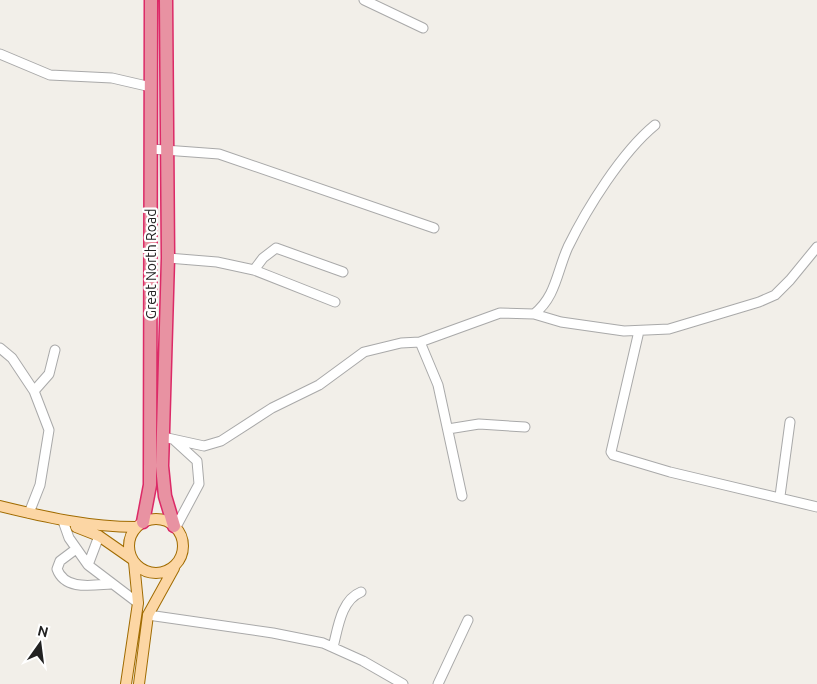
<svg xmlns="http://www.w3.org/2000/svg" width="817" height="684" viewBox="0 0 817 684" font-family="Ubuntu,sans-serif">
  <style>
    .lines { fill: none; stroke-linecap: round; stroke-linejoin: round }
    .minor-casing { stroke: #a9a9a9; stroke-width: 11 }
    .major-casing { stroke: #a06b00; stroke-width: 12 }
    .highway-casing { stroke: #dc2a67; stroke-width: 15 }
    .minor { stroke: #fff; stroke-width: 9 }
    .major { stroke: #fcd6a4; stroke-width: 10 }
    .highway { stroke: #e892a2; stroke-width: 12 }
    .labels { text-anchor: middle; dominant-baseline: central; stroke-width: 4.5; stroke-linejoin: round; paint-order: stroke }
    .street-label { font-size: 14px; fill: #222; stroke: #fff }
  </style>
  <rect width="100%" height="100%" fill="#f2efe9"/>
  <g class="lines">
    <!-- minor casing -->
    <g class="minor-casing">
      <path id="minor" d="M 364,0 L 423,28
        M 0,54 L 50,75 L 112,78 L 151,87
        M 151,149 L 219,154 L 434,228
        M 168,258 L 217,262 L 254,270 L 335,302
        M 254,270 L 263,258 L 276,248 L 343,272
        M 534,314 C 556,297 557,271 568,247 C 587,208 622,152 655,125
        M 639,331 L 611,452 L 613,455 L 670,472 L 817,507
        M 420,342 L 438,385 L 462,496
        M 0,348 L 12,358 L 34,391 L 49,430 L 40,485 L 29,513
        M 34,391 L 49,374 L 55,350
        M 448,429 L 479,424 L 525,427
        M 163,437 L 204,446 L 221,441 L 272,408 L 319,385 L 364,352 L 401,343 L 420,342 L 500,313 L 534,314 L 561,322 L 624,331 L 669,329 L 759,302 L 775,295 L 790,280 L 817,247
        M 174,440 L 197,461 L 199,484 L 176,527
        M 780,496 L 790,422
        M 63,521 L 69,538 L 88,565
        M 99,536 L 88,565 L 138,603
        M 76,549 L 60,561 L 57,569 C 65,591 93,585 111,584
        M 148,615 L 273,633 L 323,643 L 363,661 L 403,684
        M 333,647 C 338,628 341,600 361,592
        M 438,684 L 468,620"/>
    </g>
    <!-- major casing -->
    <g class="major-casing">
      <path id="major" d="M 0,506 C 45,517 89,527 136,527
        M129 546a27 27 0 1 1 54 0a27 27 0 1 1-54 0Z
        M 76,527 L 99,536 L 132,559
        M 126,684 L 138,603 L 134,562
        M 139,684 L 148,615 L 174,568"/>
    </g>
    <!-- highway casing -->
    <g class="highway-casing">
      <path id="highway" d="M 166,0 L 168,258 L 162,466 L 165,496 L 174,526
        M 143,522 L 150,485 L 151,0"/>
    </g>
    <!-- minor -->
    <use href="#minor" class="minor"/>
    <!-- major -->
    <use href="#major" class="major"/>
    <!-- highway -->
    <use href="#highway" class="highway"/>
  </g>
  <g class="labels">
    <!-- street labels -->
    <g class="street-label">
      <text transform="translate(151 264) rotate(-90)">Great North Road</text>
    </g>
  </g>
  <!-- north arrow -->
  <g transform="translate(40 644) rotate(14)" stroke="#ffffff" stroke-width="4" paint-order="stroke">
  <path d="M0-4L9 19L0 12L-9 19Z" fill="#222222"/>
  <text y="-8" font-size="14" font-weight="bold" text-anchor="middle" fill="#222222">N</text>
  </g>
</svg>
